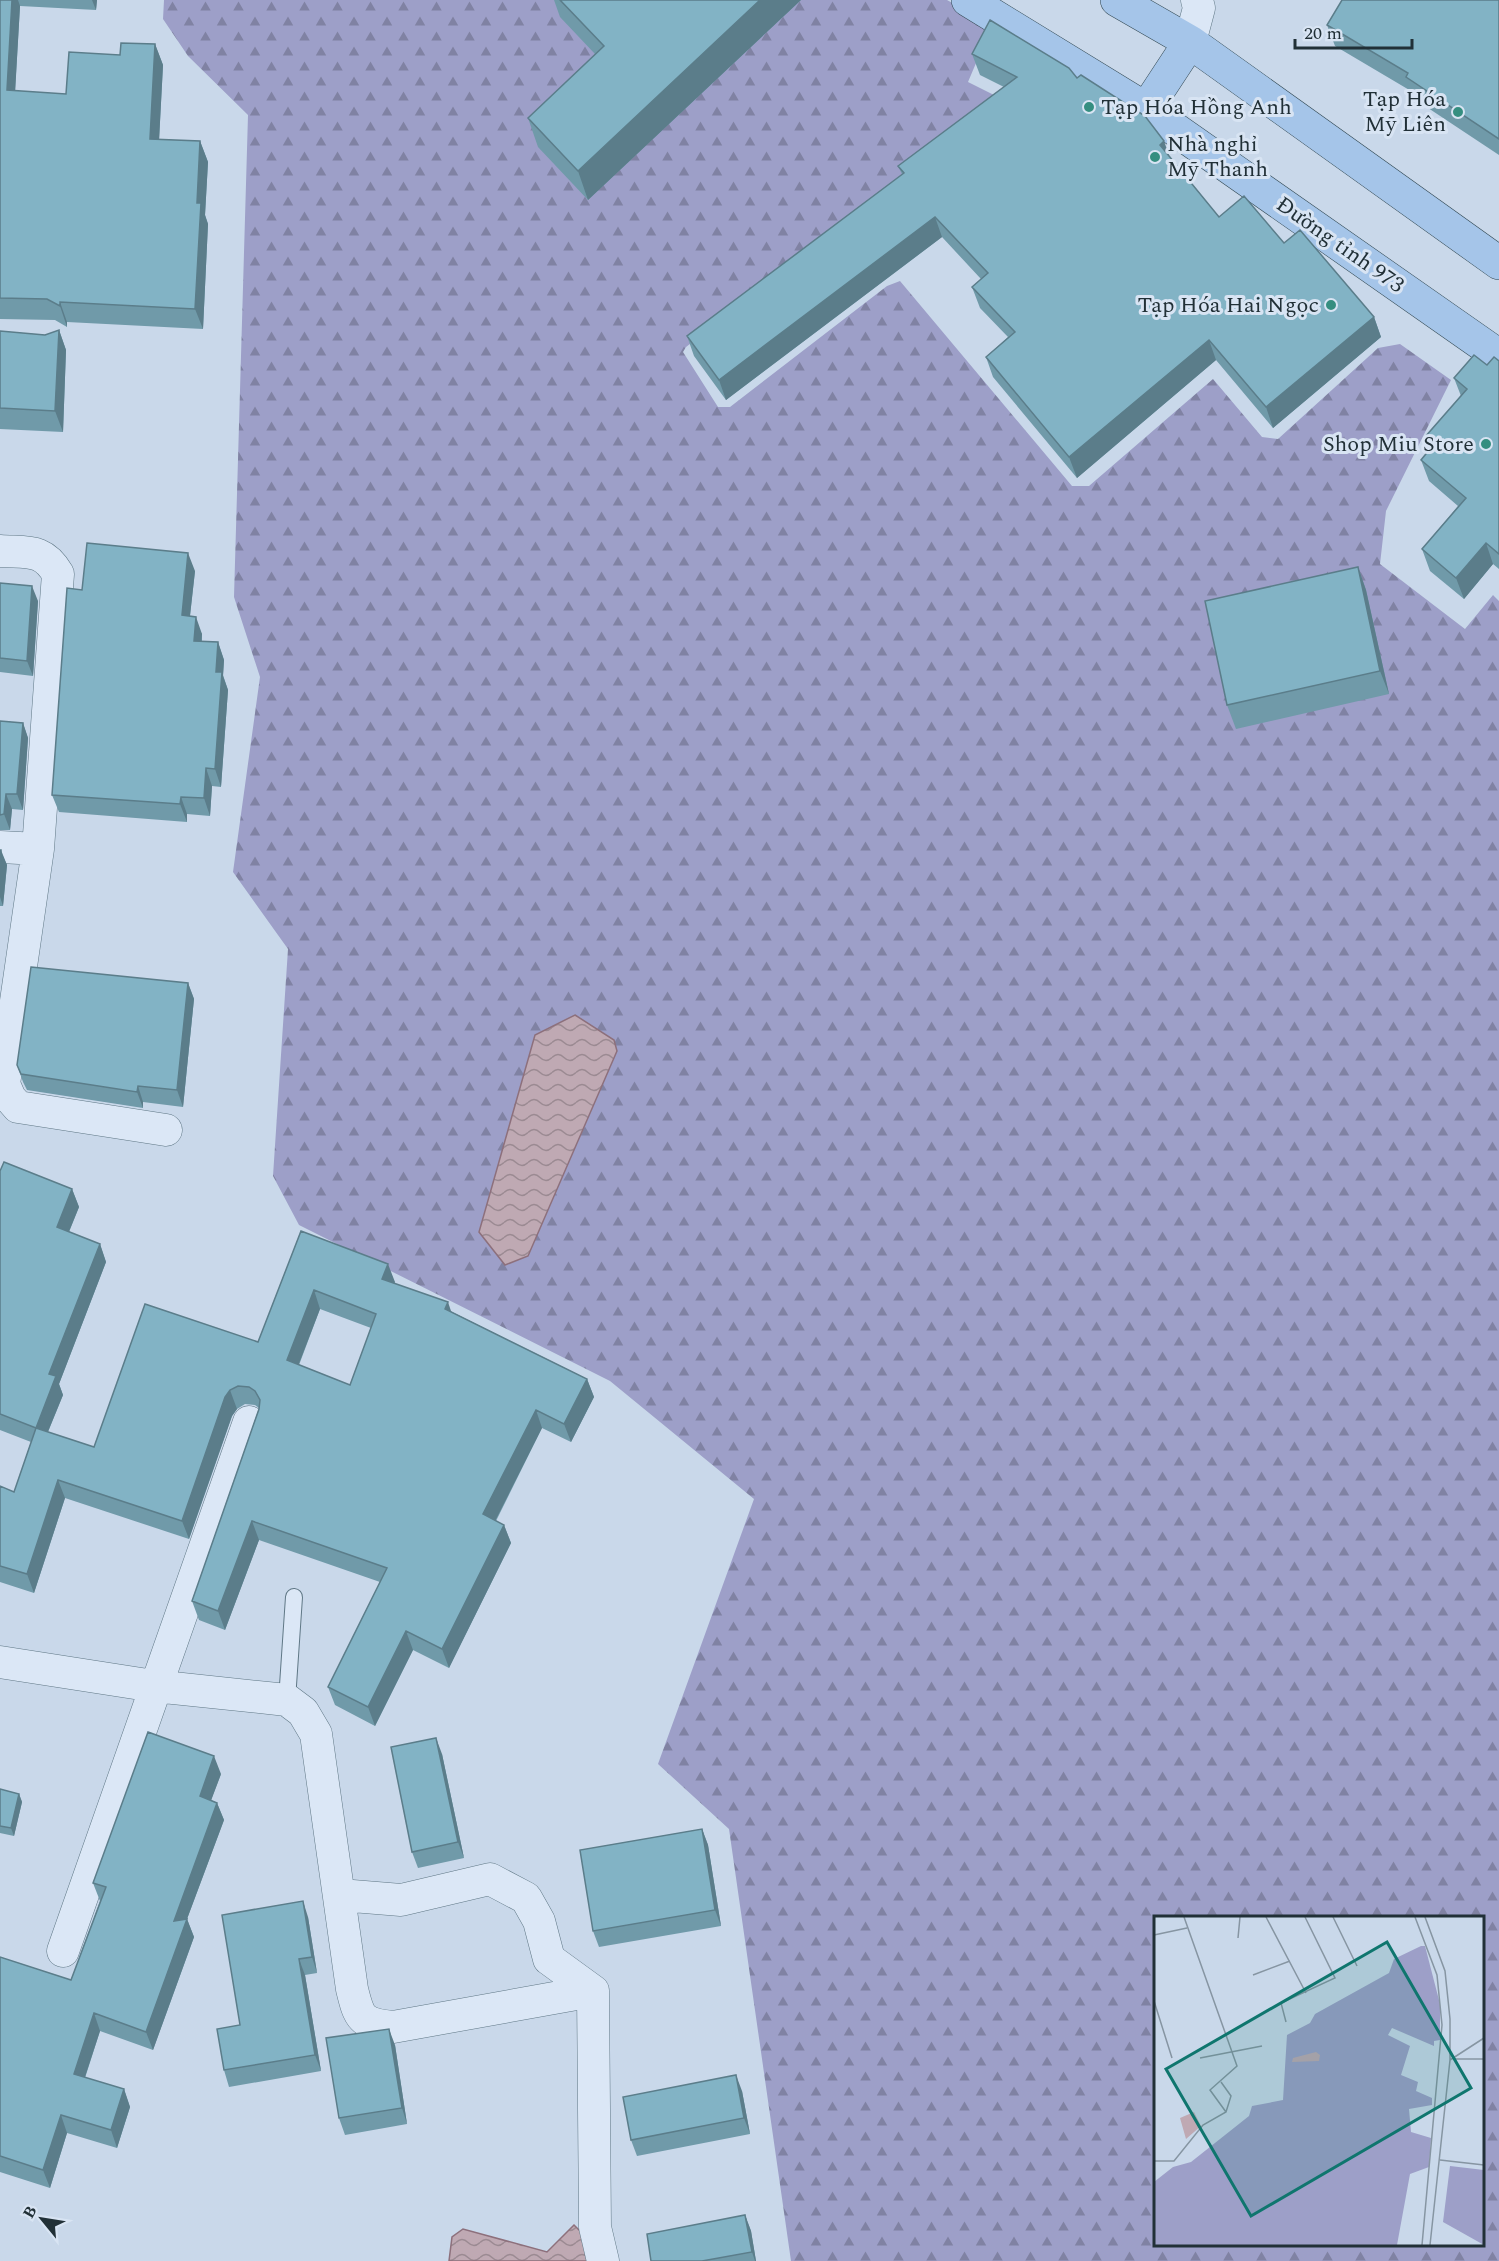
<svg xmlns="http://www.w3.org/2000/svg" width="1499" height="2261" viewBox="0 0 1499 2261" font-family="Spectral,serif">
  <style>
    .forest { fill: url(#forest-firs); fill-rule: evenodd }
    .water { fill: url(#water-waves); stroke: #8d707c; stroke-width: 1.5 }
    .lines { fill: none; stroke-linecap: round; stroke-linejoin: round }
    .service-casing { stroke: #5f7785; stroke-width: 18 }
    .minor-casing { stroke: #5f7785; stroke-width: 33 }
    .primary-casing { stroke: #334953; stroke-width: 34 }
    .service { stroke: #dbe7f6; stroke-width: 16 }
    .minor { stroke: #dbe7f6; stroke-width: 32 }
    .primary { stroke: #a5c5e9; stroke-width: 33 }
    .wall { fill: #709aa9; fill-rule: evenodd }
    .shaded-wall { fill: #5b7d8a }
    .building { fill: #82b3c5; stroke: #5b7d8a; stroke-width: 1.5; fill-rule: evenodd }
    .poi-dot { fill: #358e80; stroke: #d8e4f3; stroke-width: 2 }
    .labels { text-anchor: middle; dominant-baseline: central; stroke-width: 6; stroke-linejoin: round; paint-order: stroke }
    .poi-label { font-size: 22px; fill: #213037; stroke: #d8e4f3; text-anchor: end }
    .street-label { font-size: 22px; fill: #213037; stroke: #d8e4f3 }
    .inset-road { fill: none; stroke: #8695a2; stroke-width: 1.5 }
    .view { fill: #0f766e; fill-opacity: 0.15; stroke: #0f766e; stroke-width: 3 }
    .inset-edge { fill: none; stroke: #213037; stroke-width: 3 }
  </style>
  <defs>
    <pattern id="forest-firs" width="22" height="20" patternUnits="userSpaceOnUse" patternTransform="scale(1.5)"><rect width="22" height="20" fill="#9d9fc8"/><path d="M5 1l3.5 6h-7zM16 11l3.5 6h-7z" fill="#8082a3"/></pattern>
    <pattern id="water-waves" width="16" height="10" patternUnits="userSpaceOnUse" patternTransform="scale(1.5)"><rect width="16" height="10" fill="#bfa9b3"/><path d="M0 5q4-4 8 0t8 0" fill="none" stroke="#9b8a92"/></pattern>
  </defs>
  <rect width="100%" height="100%" fill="#c9d8ea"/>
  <!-- forest -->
  <path class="forest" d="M 164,0 L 947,0 L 985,21 L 990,30 L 968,82 L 1006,101 L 686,347 L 683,352 L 718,407 L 730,407 L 887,286 L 900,281 L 1072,486 L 1089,486 L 1213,379 L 1262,437 L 1278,439 L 1378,348 L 1400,344 L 1451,380 L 1386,511 L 1380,564 L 1465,629 L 1493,595 L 1499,601 L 1499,2261 L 791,2261 L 729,1829 L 658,1764 L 754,1499 L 610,1381 L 299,1225 L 273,1176 L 288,949 L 233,872 L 260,677 L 234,597 L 248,115 L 188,56 L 163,19 ZM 1156,1918 L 1482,1918 L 1482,2244 L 1156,2244 Z"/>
  <!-- water -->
  <path class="water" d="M 575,1015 L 614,1040 L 617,1051 L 528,1256 L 505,1265 L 479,1232 L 535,1035 Z
    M 574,2225 L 590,2241 L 592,2261 L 449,2261 L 452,2237 L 463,2229 L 547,2252 Z"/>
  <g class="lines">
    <!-- service casing -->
    <g class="service-casing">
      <path id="service" d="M 287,1700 L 294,1597"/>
    </g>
    <!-- minor casing -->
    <g class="minor-casing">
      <path id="minor" d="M 1190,42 L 1199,8 L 1197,0
        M 0,551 C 28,553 43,548 58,574 L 38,849 L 4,1084 L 10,1098 L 18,1107 L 166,1130
        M 0,847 L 38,849
        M 0,1662 L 154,1686 L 287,1700 L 303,1712 L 316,1734 L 352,1989 C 359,2018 361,2024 393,2027 L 593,1991
        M 340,1895 L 401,1900 L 490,1879 L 526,1898 L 539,1921 L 549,1959 L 593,1991 L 595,2227 L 603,2261
        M 63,1951 L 249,1422"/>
    </g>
    <!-- primary casing -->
    <g class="primary-casing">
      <path id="primary" d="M 968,0 L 1146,109 L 1499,356
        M 1117,0 L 1190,42 L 1499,263
        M 1146,109 L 1190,42"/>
    </g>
    <!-- service -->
    <use href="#service" class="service"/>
    <!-- minor -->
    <use href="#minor" class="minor"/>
    <!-- primary -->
    <use href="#primary" class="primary"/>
  </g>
  <!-- wall -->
  <path class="wall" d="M 0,0 L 97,0 L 96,10 L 20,6 L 15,91 L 66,94 L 120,55 L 155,44 L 163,65 L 159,140 L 200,141 L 208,162 L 205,215 L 208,224 L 203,329 L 67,322 L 67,327 L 55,320 L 0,319 Z
    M 554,0 L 801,0 L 588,200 L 538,147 L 528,118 L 595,54 L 560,17 Z
    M 1499,0 L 1499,155 L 1413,98 L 1411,91 L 1335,46 L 1327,25 Z
    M 972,54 L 1077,78 L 1170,157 L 1219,217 L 1284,243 L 1374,317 L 1381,337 L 1273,428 L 1216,360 L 1077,478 L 993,377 L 986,357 L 1008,337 L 980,308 L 972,287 L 981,279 L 942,237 L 726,400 L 694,356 L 687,336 L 902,174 L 898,166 L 1004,87 L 980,75 Z
    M 59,330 L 66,350 L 63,432 L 0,429 L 0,331 L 45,335 Z
    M 1499,361 L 1499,569 L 1493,564 L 1464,599 L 1430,571 L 1422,549 L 1458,506 L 1429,481 L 1421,460 L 1430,449 L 1425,437 L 1461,396 L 1454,378 L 1487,365 Z
    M 1358,567 L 1366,590 L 1389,694 L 1236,729 L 1227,705 Z
    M 195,571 L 190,616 L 202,634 L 202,641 L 218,642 L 224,660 L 223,675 L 228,690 L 221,787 L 212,786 L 210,816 L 187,814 L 187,822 L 59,812 L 52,795 L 82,590 Z
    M 0,583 L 38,601 L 33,676 L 0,672 Z
    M 0,721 L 23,723 L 28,738 L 23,810 L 12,809 L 10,830 L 0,830 Z
    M 0,850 L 7,865 L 3,906 L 0,906 Z
    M 188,983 L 194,999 L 183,1107 L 143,1102 L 143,1108 L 27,1090 L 23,1082 L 17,1065 Z
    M 0,1171 L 72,1189 L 79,1207 L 69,1232 L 100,1244 L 106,1262 L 59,1384 L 63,1395 L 48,1432 L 94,1447 L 258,1342 L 301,1231 L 395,1282 L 394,1283 L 587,1379 L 594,1397 L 571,1442 L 542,1428 L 496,1521 L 504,1525 L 511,1543 L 449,1668 L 413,1650 L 375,1726 L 335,1705 L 328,1687 L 380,1582 L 259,1540 L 225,1630 L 199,1620 L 192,1601 L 259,1408 L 255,1405 L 245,1404 L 237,1409 L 232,1416 L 189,1539 L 65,1498 L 34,1593 L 0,1582 L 0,1486 L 14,1492 L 31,1442 L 0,1430 ZM 320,1309 L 371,1328 L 350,1385 L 299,1365 Z
    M 442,1754 L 464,1858 L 418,1868 L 412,1852 Z
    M 221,1774 L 211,1800 L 217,1803 L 224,1820 L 187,1919 L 194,1937 L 153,2050 L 100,2031 L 85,2078 L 124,2089 L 130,2107 L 117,2148 L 67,2133 L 50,2188 L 0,2172 L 0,1957 L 71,1980 L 100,1901 L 93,1883 Z
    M 0,1789 L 19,1794 L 22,1802 L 14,1836 L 0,1833 Z
    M 702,1829 L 708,1845 L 721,1926 L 599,1947 L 593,1931 Z
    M 308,1917 L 317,1973 L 305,1975 L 321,2071 L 229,2087 L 224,2070 L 240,2025 Z
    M 395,2045 L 407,2124 L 345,2135 L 339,2118 Z
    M 742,2091 L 750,2134 L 637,2156 L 631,2140 Z
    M 745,2215 L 751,2231 L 756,2261 L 651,2261 Z"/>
  <!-- shaded-wall -->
  <path class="shaded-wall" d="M 12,0 L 18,0 L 20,6 L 14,111 L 7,90 Z
    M 92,0 L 97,0 L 96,10 Z
    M 760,0 L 801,0 L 588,200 L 578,171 Z
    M 155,44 L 163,65 L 158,160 L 150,139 Z
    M 200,141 L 208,162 L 205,215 L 208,224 L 203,329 L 195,309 L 197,203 Z
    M 1164,141 L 1171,161 L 1160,145 Z
    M 935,217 L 942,237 L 726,400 L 719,380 Z
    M 60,302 L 67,322 L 67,327 L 60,306 Z
    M 1374,317 L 1381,337 L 1273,428 L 1266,407 Z
    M 59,330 L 66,350 L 63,432 L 55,411 Z
    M 1209,340 L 1216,360 L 1077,478 L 1069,457 Z
    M 1486,543 L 1493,564 L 1464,599 L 1456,578 Z
    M 188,553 L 195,571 L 188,633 L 182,615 Z
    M 1358,567 L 1366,590 L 1389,694 L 1380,671 Z
    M 32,586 L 38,601 L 33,676 L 27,661 Z
    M 196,617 L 202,634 L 200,658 L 194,641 Z
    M 218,642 L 224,660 L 223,676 L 228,690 L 221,787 L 215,769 L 216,672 Z
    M 23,723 L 28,738 L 23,810 L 17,794 Z
    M 206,768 L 212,786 L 210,816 L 204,798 Z
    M 6,794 L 12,809 L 10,830 L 4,814 Z
    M 181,797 L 187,814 L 187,822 L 180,804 Z
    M 1,850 L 7,865 L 3,906 L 0,897 L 0,866 Z
    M 188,983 L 194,999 L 183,1107 L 177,1090 Z
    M 138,1086 L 143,1102 L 143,1108 L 137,1092 Z
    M 72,1189 L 79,1207 L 63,1246 L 57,1227 Z
    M 100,1244 L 106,1262 L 59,1384 L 63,1395 L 42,1446 L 36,1428 L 49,1374 Z
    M 388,1264 L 395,1282 L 389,1297 L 382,1279 Z
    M 314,1290 L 320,1309 L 293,1379 L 287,1360 Z
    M 448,1302 L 454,1320 L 445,1309 Z
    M 587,1379 L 594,1397 L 571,1442 L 564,1424 Z
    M 230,1390 L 237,1409 L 232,1416 L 189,1539 L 182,1521 L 225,1397 Z
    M 536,1410 L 542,1428 L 489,1533 L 483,1514 Z
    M 58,1480 L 65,1498 L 34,1593 L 27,1574 Z
    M 252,1521 L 259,1540 L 225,1630 L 218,1611 Z
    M 504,1525 L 511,1543 L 449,1668 L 442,1649 Z
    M 406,1631 L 413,1650 L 375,1726 L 368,1707 Z
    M 436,1738 L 442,1754 L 464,1858 L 458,1842 Z
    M 214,1756 L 221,1774 L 206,1814 L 200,1796 Z
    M 19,1794 L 22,1802 L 14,1836 L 11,1828 Z
    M 217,1803 L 224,1820 L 187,1919 L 194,1937 L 153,2050 L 146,2032 L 174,1921 Z
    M 702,1829 L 708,1845 L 721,1926 L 715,1910 Z
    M 303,1901 L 308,1917 L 317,1973 L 312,1957 Z
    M 299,1959 L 305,1975 L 321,2071 L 315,2055 Z
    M 94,2013 L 100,2031 L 80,2092 L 74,2074 Z
    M 389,2029 L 395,2045 L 407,2124 L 402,2108 Z
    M 736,2075 L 742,2091 L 750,2134 L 744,2118 Z
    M 124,2089 L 130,2107 L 117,2148 L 111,2130 Z
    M 61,2115 L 67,2133 L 50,2188 L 43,2170 Z
    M 745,2215 L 751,2231 L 756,2261 L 755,2261 L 752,2252 Z"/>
  <!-- building -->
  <path class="building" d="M 0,0 L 12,0 L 7,90 L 66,94 L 69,52 L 120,55 L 121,43 L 155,44 L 150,139 L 200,141 L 197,203 L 201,203 L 195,309 L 60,302 L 60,306 L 47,299 L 0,298 Z
    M 560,0 L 760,0 L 578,171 L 528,118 L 604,46 Z
    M 1342,0 L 1499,0 L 1499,139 L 1406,77 L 1408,73 L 1327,25 Z
    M 990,20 L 1069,68 L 1077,78 L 1081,75 L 1145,116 L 1164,141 L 1160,145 L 1219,217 L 1244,196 L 1284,243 L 1300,230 L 1374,317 L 1266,407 L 1209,340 L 1069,457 L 986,357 L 1015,332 L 972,287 L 988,273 L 935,217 L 719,380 L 687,336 L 904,173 L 898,166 L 1017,77 L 972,54 Z
    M 59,330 L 55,411 L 0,408 L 0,331 L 45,335 Z
    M 1474,355 L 1487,365 L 1494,357 L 1499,361 L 1499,554 L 1486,543 L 1456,578 L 1422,549 L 1466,498 L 1421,460 L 1434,444 L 1425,437 L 1467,389 L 1454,378 Z
    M 87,543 L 188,553 L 182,615 L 196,617 L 194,641 L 218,642 L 216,672 L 222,672 L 215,769 L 206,768 L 204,798 L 181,797 L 180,804 L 52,795 L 67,588 L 82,590 Z
    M 1358,567 L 1380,671 L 1227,705 L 1205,601 Z
    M 0,583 L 32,586 L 27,661 L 0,658 Z
    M 0,721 L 23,723 L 17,794 L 6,794 L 4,814 L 0,815 Z
    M 0,850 L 1,850 L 0,866 Z
    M 31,967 L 188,983 L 177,1090 L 138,1086 L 137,1092 L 21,1074 L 17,1065 Z
    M 4,1162 L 72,1189 L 57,1227 L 100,1244 L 49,1374 L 56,1376 L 36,1428 L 0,1414 L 0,1171 Z
    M 301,1231 L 388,1264 L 382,1279 L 448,1302 L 445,1309 L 587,1379 L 564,1424 L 536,1410 L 483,1514 L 504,1525 L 442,1649 L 406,1631 L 368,1707 L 328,1687 L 387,1568 L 252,1521 L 218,1611 L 192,1601 L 259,1409 L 260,1400 L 255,1391 L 249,1387 L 238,1386 L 230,1390 L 225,1397 L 182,1521 L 58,1480 L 27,1574 L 0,1566 L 0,1486 L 14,1492 L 36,1428 L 94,1447 L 145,1304 L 258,1342 ZM 314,1290 L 376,1314 L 350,1385 L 287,1360 Z
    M 148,1732 L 214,1756 L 200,1796 L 217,1803 L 174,1921 L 187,1919 L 146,2032 L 94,2013 L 74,2074 L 124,2089 L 111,2130 L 61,2115 L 43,2170 L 0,2156 L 0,1957 L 71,1980 L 106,1887 L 93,1883 Z
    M 436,1738 L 458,1842 L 412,1852 L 391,1747 Z
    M 0,1789 L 19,1794 L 11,1828 L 0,1826 Z
    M 702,1829 L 715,1910 L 593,1931 L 580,1850 Z
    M 303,1901 L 312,1957 L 299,1959 L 315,2055 L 224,2070 L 217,2029 L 240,2025 L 222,1915 Z
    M 389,2029 L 402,2108 L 339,2118 L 326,2038 Z
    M 736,2075 L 744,2118 L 631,2140 L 623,2097 Z
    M 745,2215 L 752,2252 L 702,2261 L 651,2261 L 647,2234 Z"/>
  <!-- markers -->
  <g class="poi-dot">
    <circle cx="1089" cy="107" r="6"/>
    <circle cx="1458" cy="112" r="6"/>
    <circle cx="1155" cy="157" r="6"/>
    <circle cx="1331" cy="305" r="6"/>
    <circle cx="1486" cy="444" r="6"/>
  </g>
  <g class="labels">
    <!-- poi labels -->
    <g class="poi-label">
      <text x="1446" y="99">Tạp Hóa<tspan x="1446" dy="25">Mỹ Liên</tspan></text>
      <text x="1101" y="107" text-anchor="start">Tạp Hóa Hồng Anh</text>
      <text x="1167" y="144" text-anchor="start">Nhà nghỉ<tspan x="1167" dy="25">Mỹ Thanh</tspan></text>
      <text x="1319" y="305">Tạp Hóa Hai Ngọc</text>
      <text x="1474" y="444">Shop Miu Store</text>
    </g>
    <!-- street labels -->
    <g class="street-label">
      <text transform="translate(1340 245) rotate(35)">Đường tỉnh 973</text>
    </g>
  </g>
  <!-- overview -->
  <g transform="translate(1154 1916)">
    <rect width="330" height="330" fill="#c9d8ea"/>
    <path d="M 267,30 L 271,30 L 286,88 L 286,124 L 280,125 L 280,130 L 238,112 L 234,119 L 256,130 L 247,159 L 264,166 L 262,175 L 278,182 L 278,189 L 255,193 L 257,216 L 277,222 L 275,251 L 256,258 L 243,329 L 0,329 L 0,266 L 19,251 L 37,246 L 95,200 L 98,190 L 129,184 L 133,119 L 156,107 L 161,98 L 235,57 L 240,43 ZM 296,250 L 330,254 L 330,329 L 289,306 Z" fill="#9d9fc8"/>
    <path d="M 162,136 L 166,139 L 165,145 L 138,146 L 139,142 ZM 40,196 L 47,210 L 32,223 L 26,202 Z" fill="#bfa9b3"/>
    <path class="inset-road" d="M 30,1 L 83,150 L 56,174 L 72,196M 112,1 L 152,77M 179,1 L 203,50M 261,1 L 283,59 L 288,109 L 268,329M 271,1 L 291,55 L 296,103 L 296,144 L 276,329M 0,19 L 33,12M 84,22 L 86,1M 99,59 L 136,45M 0,85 L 18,142M 132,106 L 127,87 L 181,62 L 151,1M 46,142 L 108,130M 300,143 L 330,143M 296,144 L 330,122M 286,244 L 330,249M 0,245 L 20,245 L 49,209 L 72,196 L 77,180 L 67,166"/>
    <path class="view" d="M 233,26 L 317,172 L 97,300 L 12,153 Z"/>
    <rect width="330" height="330" class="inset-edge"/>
  </g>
  <!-- north arrow -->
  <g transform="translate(42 2219) rotate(300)" stroke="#d8e4f3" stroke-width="4.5" paint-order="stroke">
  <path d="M0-4.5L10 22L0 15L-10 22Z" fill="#213037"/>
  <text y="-9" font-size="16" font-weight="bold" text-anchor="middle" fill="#213037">B</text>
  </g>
  <!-- scale -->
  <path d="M1295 39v9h117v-9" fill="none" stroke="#213037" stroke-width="3"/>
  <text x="1304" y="39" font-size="18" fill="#213037" stroke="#d8e4f3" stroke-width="4.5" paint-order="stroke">20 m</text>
</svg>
